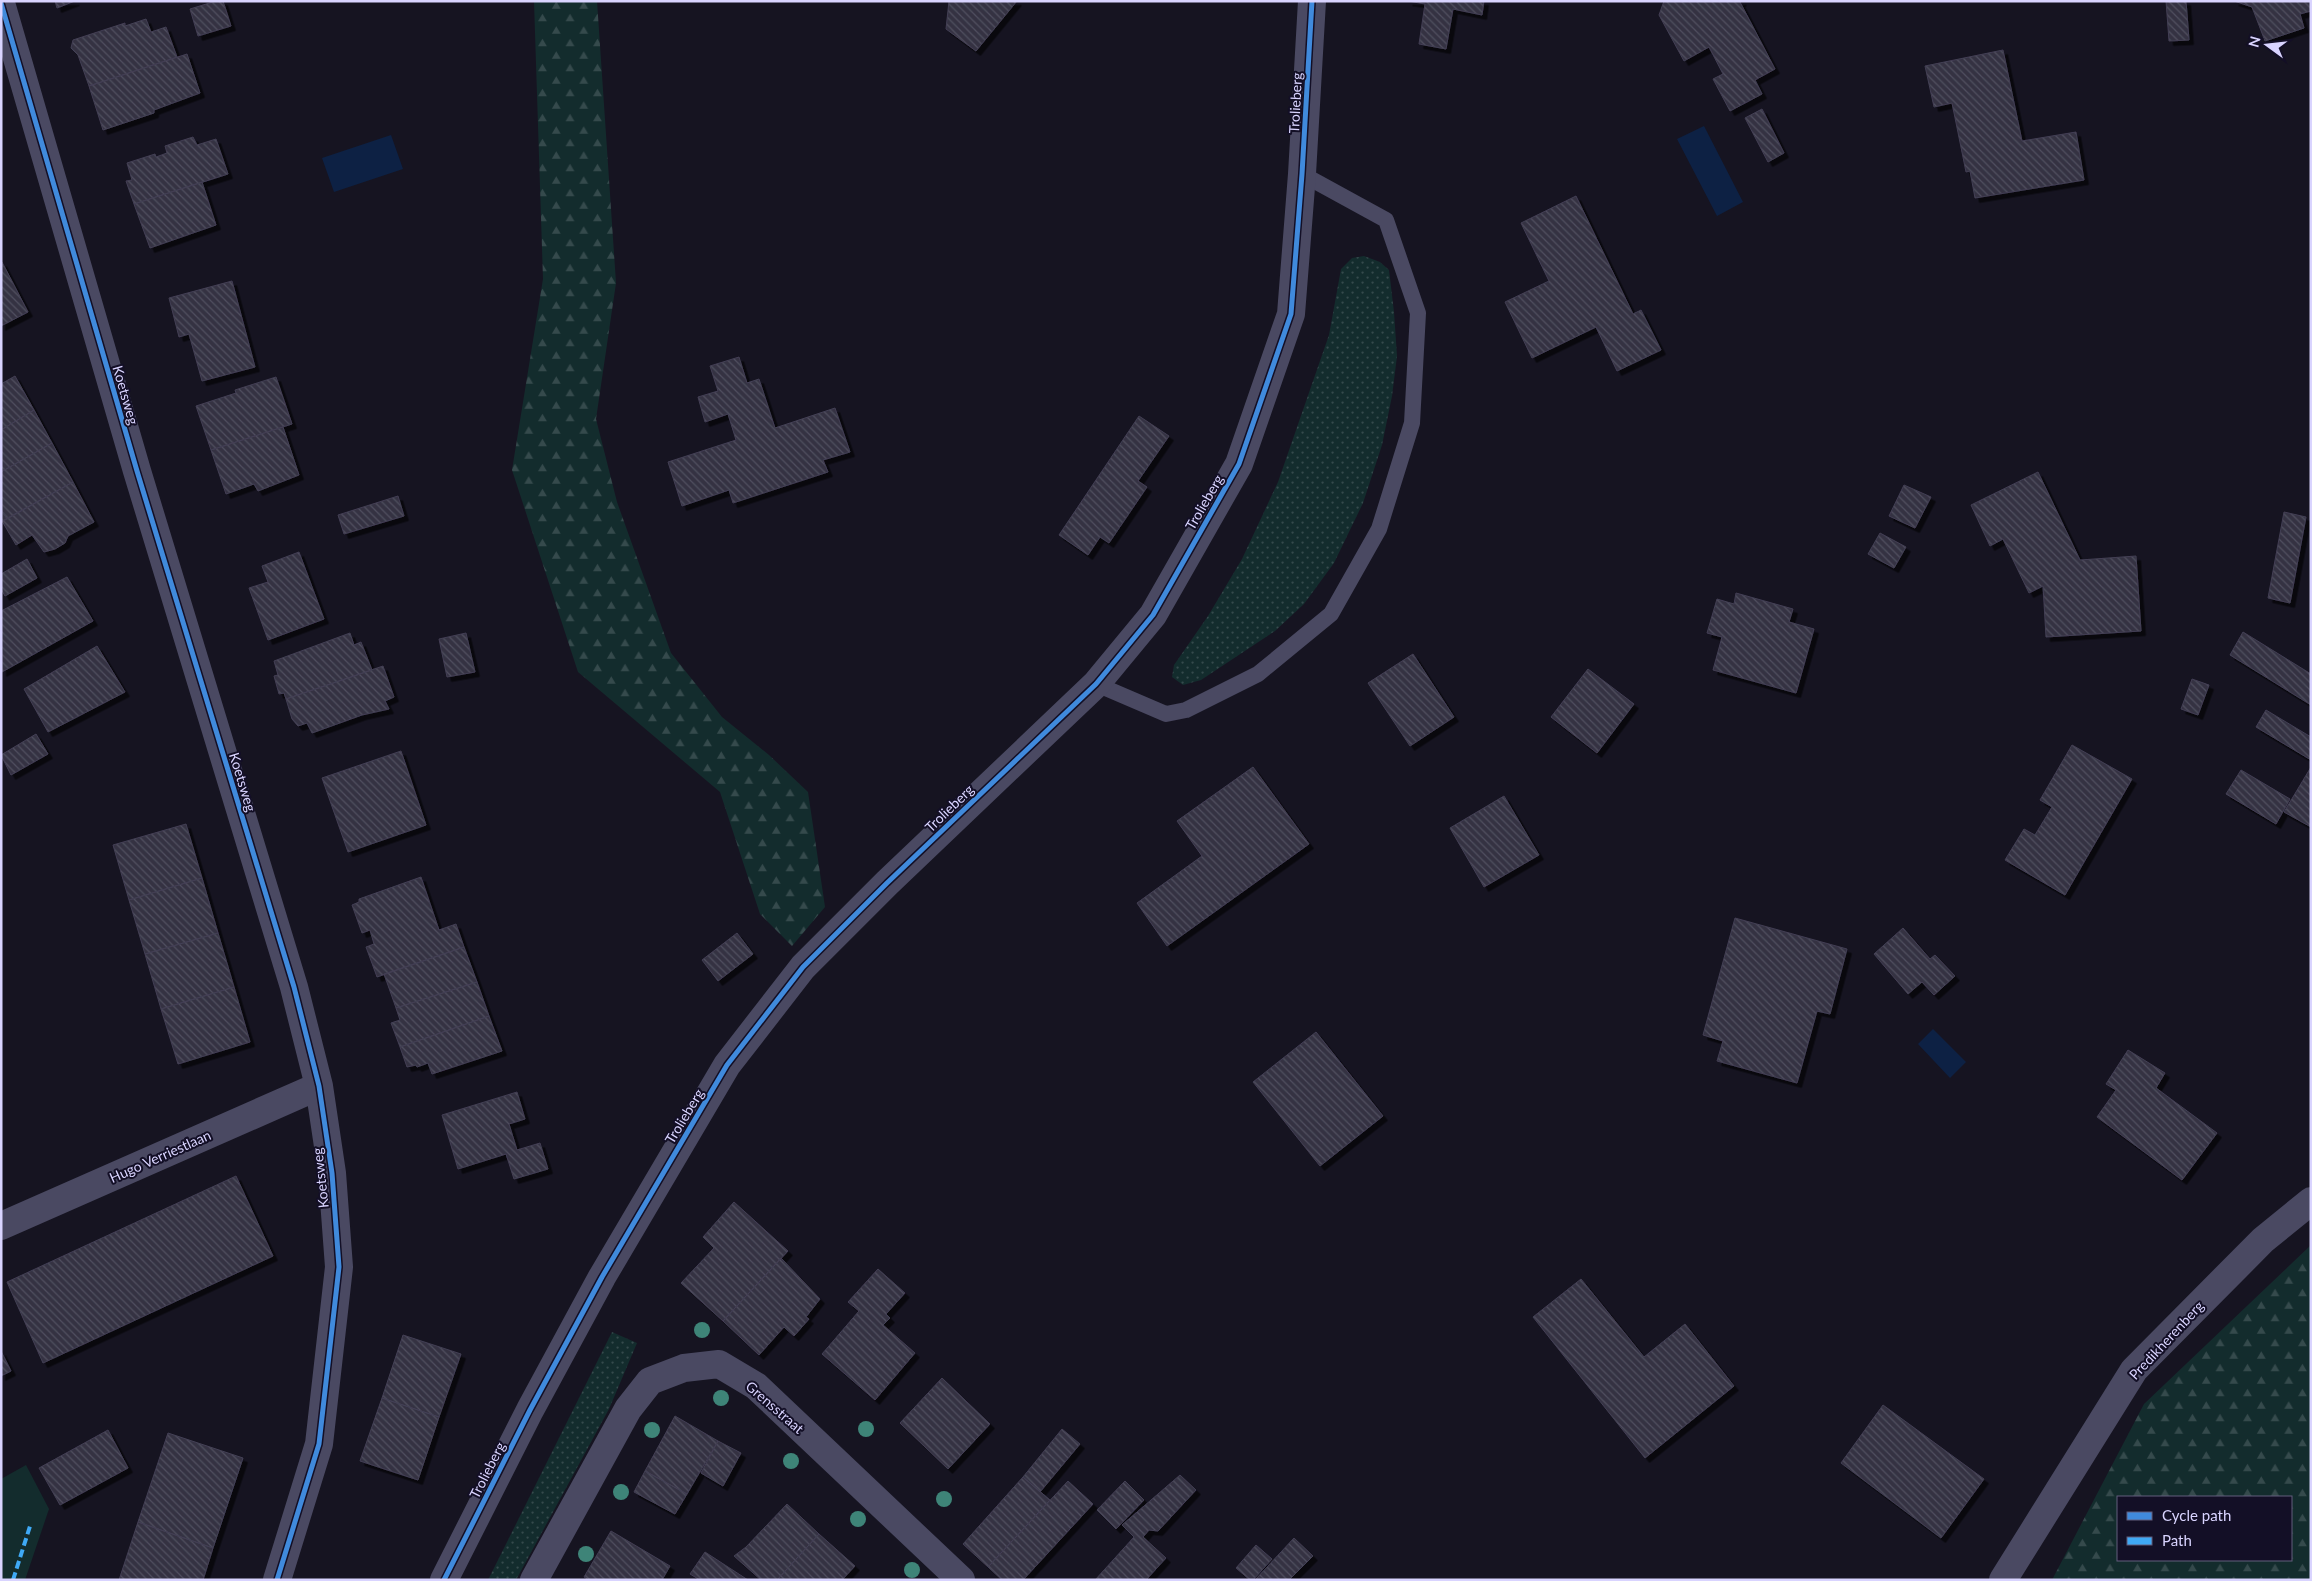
<svg xmlns="http://www.w3.org/2000/svg" width="2312" height="1581" viewBox="0 0 2312 1581" font-family="Lato,sans-serif">
  <style>
    .grass { fill: url(#grass-dots) }
    .forest { fill: url(#forest-firs); fill-rule: evenodd }
    .park { fill: #132c2d }
    .water { fill: #0d2144 }
    .building { fill: url(#building-back-hatch); stroke: #433f54; filter: url(#shadow) }
    .lines { fill: none; stroke-linecap: round; stroke-linejoin: round }
    .service { stroke: #4a4962; stroke-width: 16 }
    .minor { stroke: #4a4962; stroke-width: 28 }
    .quiet { stroke: #3fa9f5; stroke-width: 4; stroke-dasharray: 8 4; stroke-linecap: butt }
    .cycleway-casing { stroke: #130f26; stroke-width: 8 }
    .cycleway { stroke: #408adc; stroke-width: 5 }
    .tree { fill: #3e8478 }
    .labels { text-anchor: middle; dominant-baseline: central; stroke-width: 4; stroke-linejoin: round; paint-order: stroke }
    .street-label { font-size: 14px; fill: #d9d4ff; stroke: #130f26 }
  </style>
  <defs>
    <pattern id="grass-dots" width="8" height="8" patternUnits="userSpaceOnUse" patternTransform="scale(1.25)"><rect width="8" height="8" fill="#132c2d"/><path d="M2 2h.1M6 6h.1" fill="none" stroke="#354a4c" stroke-width="1.8" stroke-linecap="round"/></pattern>
    <pattern id="forest-firs" width="22" height="20" patternUnits="userSpaceOnUse" patternTransform="scale(1.25)"><rect width="22" height="20" fill="#132c2d"/><path d="M5 1l3.5 6h-7zM16 11l3.5 6h-7z" fill="#354a4c"/></pattern>
    <pattern id="building-back-hatch" width="6" height="6" patternUnits="userSpaceOnUse" patternTransform="scale(1.25)"><rect width="6" height="6" fill="#343243"/><path d="M-1 5l2 2M0 0l6 6M5-1l2 2" fill="none" stroke="#514f5f"/></pattern>
    <filter id="shadow"><feDropShadow dx="4.5" dy="4.5" stdDeviation="0" flood-color="#0009"/></filter>
  </defs>
  <rect width="100%" height="100%" fill="#161421"/>
  <!-- grass -->
  <path class="grass" d="M 1364,256 L 1380,262 L 1389,270 L 1394,312 L 1397,356 L 1392,396 L 1382,445 L 1363,503 L 1334,563 L 1304,604 L 1275,631 L 1201,680 L 1183,685 L 1172,677 L 1174,665 L 1208,616 L 1242,559 L 1278,482 L 1329,335 L 1341,269 L 1352,258 Z
    M 612,1332 L 637,1343 L 609,1409 L 516,1580 L 488,1580 Z"/>
  <!-- forest -->
  <path class="forest" d="M 534,1 L 597,1 L 616,283 L 596,419 L 617,502 L 671,653 L 722,717 L 769,755 L 808,792 L 825,907 L 792,946 L 760,914 L 720,792 L 578,672 L 512,470 L 543,279 Z
    M 2311,1245 L 2311,1580 L 2052,1580 L 2144,1404 ZM 2118,1497 L 2291,1497 L 2291,1560 L 2118,1560 Z"/>
  <!-- park -->
  <path class="park" d="M 26,1465 L 49,1509 L 25,1580 L 1,1580 L 1,1479 Z"/>
  <!-- water -->
  <path class="water" d="M 1704,126 L 1743,202 L 1717,216 L 1677,139 Z
    M 391,135 L 403,169 L 334,192 L 322,158 Z
    M 1933,1029 L 1966,1062 L 1950,1078 L 1918,1044 Z"/>
  <!-- building -->
  <path class="building" d="M 55,1 L 75,1 L 57,8 Z
    M 216,1 L 223,1 L 231,26 L 198,36 L 190,9 Z
    M 949,1 L 1017,1 L 976,51 L 946,29 Z
    M 1408,1 L 1484,1 L 1482,15 L 1453,9 L 1446,49 L 1419,44 L 1425,4 Z
    M 1664,1 L 1742,1 L 1740,2 L 1775,69 L 1755,80 L 1762,94 L 1730,111 L 1713,79 L 1723,74 L 1709,47 L 1684,61 L 1659,15 Z
    M 2166,1 L 2186,1 L 2189,40 L 2169,41 Z
    M 2234,1 L 2311,1 L 2311,11 L 2300,14 L 2304,28 L 2265,41 L 2252,7 Z
    M 146,19 L 151,32 L 166,27 L 177,57 L 89,86 L 78,55 L 71,48 L 73,40 L 125,23 L 125,26 Z
    M 2003,50 L 2022,141 L 2076,132 L 2084,180 L 1975,198 L 1970,171 L 1966,172 L 1952,103 L 1934,107 L 1925,66 Z
    M 187,54 L 200,93 L 154,110 L 154,113 L 103,130 L 89,86 Z
    M 1762,109 L 1784,153 L 1768,162 L 1745,118 Z
    M 193,137 L 197,145 L 216,139 L 228,174 L 134,204 L 126,181 L 132,180 L 127,163 L 155,154 L 156,157 L 167,153 L 165,146 Z
    M 202,182 L 216,225 L 150,248 L 134,204 Z
    M 1576,196 L 1633,314 L 1641,310 L 1661,350 L 1617,371 L 1596,327 L 1532,358 L 1505,302 L 1549,281 L 1521,223 Z
    M 2,262 L 28,312 L 1,326 L 1,263 Z
    M 232,281 L 255,367 L 202,381 L 189,334 L 179,337 L 169,298 Z
    M 739,357 L 747,383 L 759,379 L 775,428 L 835,408 L 850,452 L 823,460 L 828,472 L 733,503 L 729,490 L 682,506 L 668,462 L 736,440 L 728,414 L 705,422 L 698,397 L 718,391 L 710,366 Z
    M 15,376 L 34,410 L 1,430 L 1,384 Z
    M 276,377 L 292,424 L 211,450 L 196,406 L 236,393 L 235,390 Z
    M 34,410 L 52,443 L 1,472 L 1,430 Z
    M 1139,416 L 1169,436 L 1138,481 L 1147,487 L 1109,543 L 1100,537 L 1088,555 L 1059,535 Z
    M 283,427 L 299,475 L 258,491 L 254,484 L 226,494 L 211,450 Z
    M 52,443 L 73,482 L 7,519 L 1,509 L 1,472 Z
    M 2038,472 L 2080,560 L 2136,556 L 2141,631 L 2046,637 L 2043,586 L 2029,593 L 2003,539 L 1990,546 L 1971,505 Z
    M 73,482 L 94,522 L 68,536 L 65,543 L 55,549 L 44,552 L 32,535 L 16,545 L 2,521 Z
    M 1904,485 L 1931,497 L 1915,528 L 1889,516 Z
    M 398,496 L 404,516 L 344,534 L 338,515 Z
    M 1,509 L 7,519 L 1,522 Z
    M 2284,512 L 2306,517 L 2290,603 L 2268,598 Z
    M 1880,533 L 1906,547 L 1894,568 L 1868,554 Z
    M 299,552 L 324,619 L 268,640 L 249,588 L 268,582 L 262,566 Z
    M 27,559 L 37,578 L 5,596 L 1,589 L 1,574 Z
    M 67,577 L 93,621 L 2,672 L 1,611 Z
    M 1736,593 L 1793,609 L 1789,622 L 1814,629 L 1796,693 L 1713,670 L 1722,637 L 1707,633 L 1717,599 L 1734,604 Z
    M 2243,632 L 2311,674 L 2311,705 L 2230,655 Z
    M 350,633 L 354,645 L 361,642 L 372,670 L 286,699 L 284,693 L 279,694 L 274,676 L 278,675 L 274,661 Z
    M 466,633 L 475,672 L 447,677 L 439,639 Z
    M 97,646 L 125,692 L 48,732 L 24,689 Z
    M 1413,654 L 1454,717 L 1410,746 L 1368,683 Z
    M 383,666 L 394,697 L 385,701 L 389,709 L 362,715 L 312,733 L 307,723 L 298,726 L 292,719 L 286,699 Z
    M 1588,669 L 1634,704 L 1597,753 L 1551,717 Z
    M 2192,679 L 2209,685 L 2198,715 L 2181,709 Z
    M 2266,710 L 2311,737 L 2311,760 L 2256,727 Z
    M 36,734 L 48,754 L 11,775 L 1,755 Z
    M 2072,745 L 2132,779 L 2065,895 L 2005,860 L 2024,829 L 2035,835 L 2052,807 L 2040,800 Z
    M 401,751 L 426,825 L 348,852 L 322,778 Z
    M 1253,767 L 1309,844 L 1167,946 L 1137,903 L 1202,856 L 1177,821 Z
    M 2311,767 L 2311,827 L 2284,812 Z
    M 2241,770 L 2290,799 L 2276,824 L 2226,794 Z
    M 1504,796 L 1539,855 L 1484,887 L 1450,828 Z
    M 186,824 L 202,878 L 129,900 L 113,845 Z
    M 421,877 L 439,930 L 456,924 L 464,947 L 377,977 L 366,947 L 374,944 L 370,930 L 362,933 L 352,905 L 359,902 L 359,899 Z
    M 202,878 L 218,933 L 145,954 L 129,900 Z
    M 1735,918 L 1847,949 L 1830,1014 L 1817,1011 L 1797,1083 L 1717,1061 L 1723,1041 L 1703,1035 Z
    M 1903,928 L 1930,959 L 1935,955 L 1955,976 L 1934,995 L 1922,982 L 1908,994 L 1874,954 Z
    M 218,933 L 234,987 L 161,1009 L 145,954 Z
    M 737,933 L 753,954 L 718,981 L 702,960 Z
    M 464,947 L 477,982 L 396,1008 L 384,974 Z
    M 477,982 L 489,1016 L 400,1047 L 391,1023 L 400,1020 L 396,1008 Z
    M 234,987 L 250,1042 L 178,1064 L 161,1009 Z
    M 489,1016 L 502,1051 L 432,1074 L 428,1063 L 417,1067 L 416,1065 L 407,1067 L 400,1047 Z
    M 1316,1032 L 1383,1116 L 1320,1166 L 1253,1082 Z
    M 2128,1050 L 2165,1073 L 2156,1088 L 2217,1133 L 2182,1180 L 2097,1117 L 2116,1090 L 2106,1084 Z
    M 517,1092 L 525,1119 L 509,1124 L 517,1150 L 540,1143 L 548,1169 L 514,1179 L 506,1154 L 458,1169 L 442,1115 Z
    M 236,1176 L 273,1256 L 43,1363 L 7,1282 Z
    M 734,1202 L 788,1251 L 723,1321 L 681,1283 L 714,1248 L 703,1237 Z
    M 781,1258 L 820,1299 L 806,1317 L 809,1319 L 794,1336 L 784,1327 L 759,1355 L 723,1321 Z
    M 878,1269 L 905,1293 L 886,1314 L 890,1318 L 883,1325 L 915,1353 L 875,1400 L 822,1354 L 859,1311 L 848,1302 Z
    M 1581,1279 L 1644,1357 L 1685,1324 L 1734,1386 L 1645,1458 L 1533,1317 Z
    M 403,1335 L 461,1354 L 439,1417 L 382,1398 Z
    M 1,1351 L 11,1371 L 1,1376 Z
    M 942,1378 L 990,1424 L 948,1469 L 900,1423 Z
    M 382,1398 L 439,1417 L 418,1480 L 360,1461 Z
    M 1883,1405 L 1984,1479 L 1941,1538 L 1841,1463 Z
    M 675,1416 L 718,1441 L 687,1494 L 645,1471 Z
    M 1062,1429 L 1080,1444 L 1040,1492 L 1023,1477 Z
    M 108,1430 L 128,1468 L 60,1505 L 39,1468 Z
    M 168,1433 L 243,1458 L 213,1548 L 138,1522 Z
    M 718,1441 L 741,1453 L 723,1486 L 701,1473 Z
    M 645,1471 L 687,1494 L 675,1514 L 634,1492 Z
    M 1180,1475 L 1196,1490 L 1158,1531 L 1149,1530 L 1143,1537 L 1166,1558 L 1146,1580 L 1095,1580 L 1134,1537 L 1122,1525 Z
    M 1023,1477 L 1050,1500 L 988,1567 L 963,1544 Z
    M 1068,1481 L 1093,1504 L 1023,1580 L 1002,1580 L 988,1567 Z
    M 1125,1481 L 1144,1500 L 1116,1529 L 1097,1510 Z
    M 787,1504 L 819,1534 L 777,1580 L 761,1580 L 734,1556 L 746,1547 Z
    M 138,1522 L 213,1548 L 203,1580 L 119,1580 Z
    M 611,1531 L 670,1566 L 662,1580 L 589,1580 L 584,1577 Z
    M 819,1534 L 855,1566 L 842,1580 L 777,1580 Z
    M 1294,1538 L 1313,1556 L 1289,1580 L 1255,1580 Z
    M 1256,1545 L 1272,1559 L 1253,1580 L 1250,1580 L 1236,1568 Z
    M 705,1552 L 748,1580 L 700,1580 L 690,1574 Z"/>
  <g class="lines">
    <!-- service -->
    <path class="service" d="M 1096,684 L 1166,714 L 1186,710 L 1258,674 L 1331,614 L 1379,529 L 1412,423 L 1418,313 L 1386,220 L 1302,174"/>
    <!-- minor -->
    <path class="minor" d="M 1,3 L 137,471 L 294,987 L 319,1086 L 332,1173 L 339,1267 L 319,1444 L 277,1580
      M 1,1226 L 319,1086
      M 444,1580 L 530,1410 L 602,1277 L 727,1065 L 803,967 L 887,883 L 1096,684 L 1153,615 L 1239,464 L 1291,314 L 1302,174 L 1312,1
      M 534,1580 L 628,1409 L 650,1381 L 684,1368 L 719,1364 L 756,1386 L 961,1580
      M 2003,1580 L 2134,1370 L 2263,1240 L 2311,1201"/>
    <!-- quiet -->
    <path class="quiet" d="M 13,1580 L 31,1523"/>
    <!-- cycleway casing -->
    <g class="cycleway-casing">
      <path id="cycleway" d="M 1,3 L 137,471 L 294,987 L 319,1086 L 332,1173 L 339,1267 L 319,1444 L 277,1580
        M 444,1580 L 530,1410 L 602,1277 L 727,1065 L 803,967 L 887,883 L 1096,684 L 1153,615 L 1239,464 L 1291,314 L 1302,174 L 1312,1"/>
    </g>
    <!-- cycleway -->
    <use href="#cycleway" class="cycleway"/>
  </g>
  <!-- trees -->
  <g class="tree">
    <circle cx="702" cy="1330" r="8"/>
    <circle cx="721" cy="1398" r="8"/>
    <circle cx="866" cy="1429" r="8"/>
    <circle cx="652" cy="1430" r="8"/>
    <circle cx="791" cy="1461" r="8"/>
    <circle cx="621" cy="1492" r="8"/>
    <circle cx="944" cy="1499" r="8"/>
    <circle cx="858" cy="1519" r="8"/>
    <circle cx="586" cy="1554" r="8"/>
    <circle cx="912" cy="1570" r="8"/>
  </g>
  <g class="labels">
    <!-- street labels -->
    <g class="street-label">
      <text transform="translate(1295 103) rotate(-87)">Trolieberg</text>
      <text transform="translate(126 395) rotate(74)">Koetsweg</text>
      <text transform="translate(1204 502) rotate(-60)">Trolieberg</text>
      <text transform="translate(243 782) rotate(73)">Koetsweg</text>
      <text transform="translate(949 808) rotate(-44)">Trolieberg</text>
      <text transform="translate(684 1116) rotate(-59)">Trolieberg</text>
      <text transform="translate(160 1156) rotate(-24)">Hugo Verriestlaan</text>
      <text transform="translate(320 1178) rotate(-96)">Koetsweg</text>
      <text transform="translate(2166 1340) rotate(-47)">Predikherenberg</text>
      <text transform="translate(775 1407) rotate(41)">Grensstraat</text>
      <text transform="translate(487 1470) rotate(-63)">Trolieberg</text>
    </g>
  </g>
  <!-- border -->
  <rect width="2312" height="1581" fill="none" stroke="#d9d4ff" stroke-width="5"/>
  <!-- legend -->
  <rect x="2117" y="1496" width="175" height="65" fill="#130f26" stroke="#625e7d"/>
  <rect x="2127" y="1512" width="25" height="8" fill="#408adc" stroke="#625e7d"/>
  <text x="2162" y="1521" font-size="15" fill="#d9d4ff">Cycle path</text>
  <rect x="2127" y="1537" width="25" height="8" fill="#3fa9f5" stroke="#625e7d"/>
  <text x="2162" y="1546" font-size="15" fill="#d9d4ff">Path</text>
  <!-- north arrow -->
  <g transform="translate(2267 45) rotate(285)" stroke="#130f26" stroke-width="4" paint-order="stroke">
  <path d="M0-4L9 19L0 12L-9 19Z" fill="#d9d4ff"/>
  <text y="-8" font-size="14" font-weight="bold" text-anchor="middle" fill="#d9d4ff">N</text>
  </g>
</svg>
